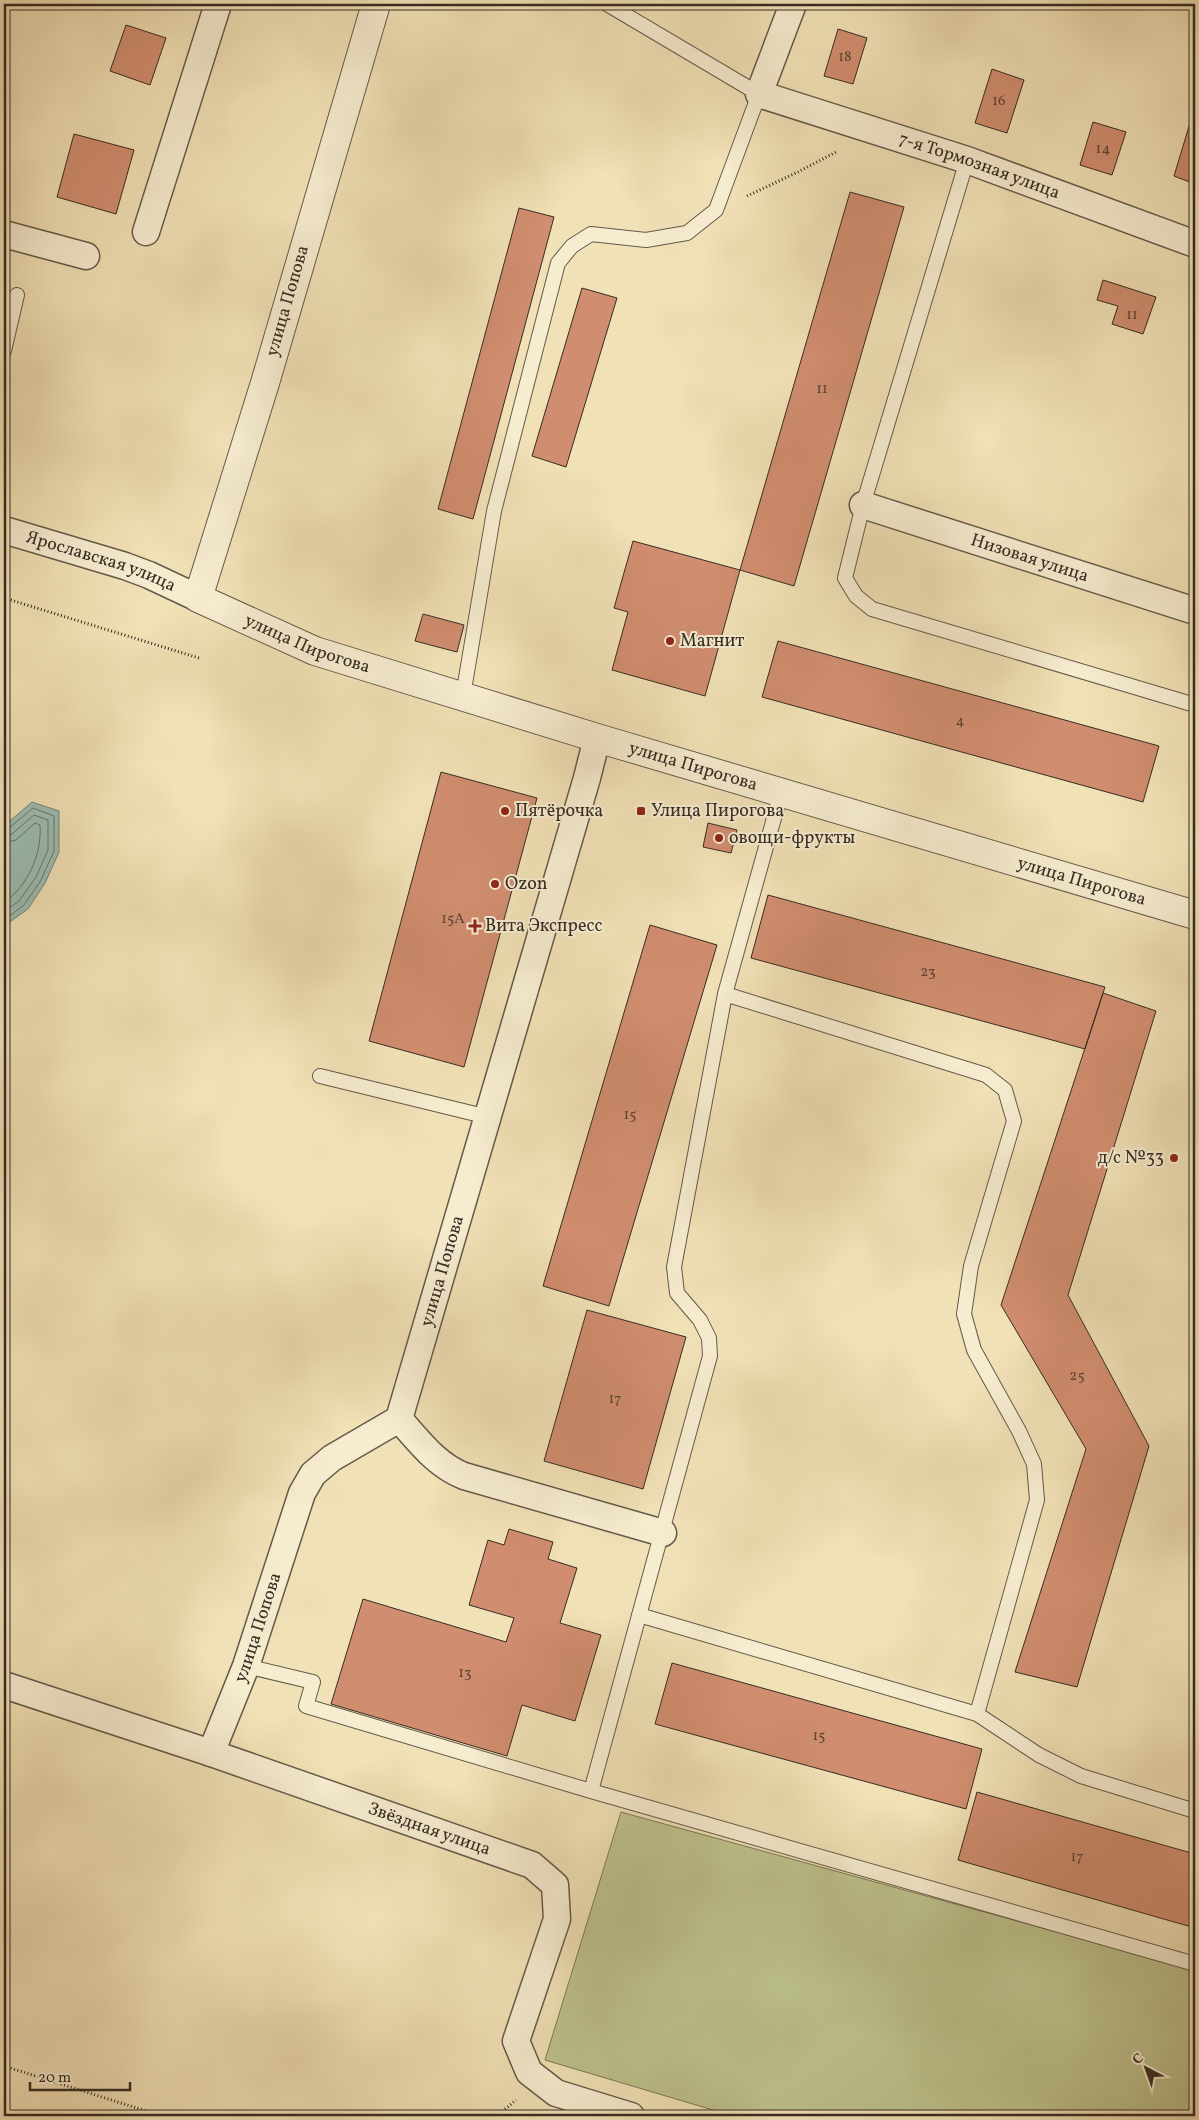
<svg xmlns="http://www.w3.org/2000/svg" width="1199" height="2120" viewBox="0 0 1199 2120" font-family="Vollkorn,serif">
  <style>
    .green { fill: #bdc28c; stroke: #7a7758 }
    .water { fill: #9bbcb2; stroke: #738279 }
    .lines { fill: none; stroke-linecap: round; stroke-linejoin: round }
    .shore { stroke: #68746b; stroke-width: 1 }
    .building { fill: #d08d6f; stroke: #362c24 }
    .service-casing { stroke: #655948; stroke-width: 16 }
    .minor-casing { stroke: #655948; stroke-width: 29 }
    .tertiary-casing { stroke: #655948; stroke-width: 30 }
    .path { stroke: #362c24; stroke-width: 3; stroke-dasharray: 1 2.5; stroke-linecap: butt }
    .service { stroke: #f6ecd0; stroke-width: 14 }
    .minor { stroke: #f6ecd0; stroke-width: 26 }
    .tertiary { stroke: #f6ecd0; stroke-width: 28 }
    .poi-dot { fill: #8f2418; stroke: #f6ecd0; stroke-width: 2 }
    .labels { text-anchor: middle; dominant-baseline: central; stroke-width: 4; stroke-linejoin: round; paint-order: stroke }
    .number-label { font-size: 15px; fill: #5c4437 }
    .street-label { font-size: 18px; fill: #362c24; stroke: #f6ecd0 }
    .poi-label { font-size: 18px; fill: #362c24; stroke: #f6ecd0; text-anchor: start }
  </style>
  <rect width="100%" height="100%" fill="#f1e1b6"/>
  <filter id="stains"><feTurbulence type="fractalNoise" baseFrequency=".004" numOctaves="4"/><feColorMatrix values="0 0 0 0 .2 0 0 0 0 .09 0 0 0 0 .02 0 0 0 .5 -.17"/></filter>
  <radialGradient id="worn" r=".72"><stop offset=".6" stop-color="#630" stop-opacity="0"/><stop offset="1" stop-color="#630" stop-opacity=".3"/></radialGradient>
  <!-- green -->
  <path class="green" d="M 621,1812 L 1195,1970 L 1195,2116 L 733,2116 L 545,2060 Z"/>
  <!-- water -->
  <path class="water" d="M 32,802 L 59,811 L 59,852 L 45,883 L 28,909 L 4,926 L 4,826 Z"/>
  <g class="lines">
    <!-- shore -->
    <path class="shore" d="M 4,829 L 9,828 L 33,808 L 54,816 L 54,851 L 41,880 L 24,905 L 4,920
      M 4,836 L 12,834 L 34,815 L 48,820 L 48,850 L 36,877 L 19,901 L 4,912
      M 4,843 L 16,840 L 35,823 L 40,825 C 42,855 28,885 4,903"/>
  </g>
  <!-- building -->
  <path class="building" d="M 4,4 L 11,4 L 4,26 Z
    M 126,25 L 166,38 L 150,85 L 110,71 Z
    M 838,29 L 867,38 L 853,84 L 824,76 Z
    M 992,69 L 1024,80 L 1007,133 L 975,123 Z
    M 1093,122 L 1126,132 L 1112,175 L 1080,165 Z
    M 1190,123 L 1195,124 L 1195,184 L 1174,176 Z
    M 74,134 L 134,150 L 116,214 L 57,197 Z
    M 850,192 L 904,207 L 794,586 L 740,570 Z
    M 519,208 L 554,217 L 473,519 L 438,509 Z
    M 1103,280 L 1156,297 L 1143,334 L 1112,324 L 1118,306 L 1097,300 Z
    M 582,288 L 617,298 L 566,467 L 532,456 Z
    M 633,541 L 740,570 L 705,696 L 612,670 L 628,612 L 614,608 Z
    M 423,614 L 464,625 L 457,652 L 415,641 Z
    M 778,641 L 1159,746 L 1143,802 L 762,697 Z
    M 441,772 L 537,798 L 464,1067 L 369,1041 Z
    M 708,823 L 737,830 L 731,853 L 703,847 Z
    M 768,895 L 1105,987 L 1085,1049 L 751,958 Z
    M 650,925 L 717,945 L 609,1306 L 543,1286 Z
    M 1103,993 L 1156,1011 L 1068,1295 L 1149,1446 L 1077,1687 L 1015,1672 L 1086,1449 L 1001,1305 Z
    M 587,1310 L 686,1337 L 643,1489 L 544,1461 Z
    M 509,1529 L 553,1542 L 548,1559 L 577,1568 L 560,1623 L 601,1635 L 575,1721 L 522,1705 L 507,1756 L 331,1704 L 363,1599 L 506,1642 L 514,1618 L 469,1605 L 488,1540 L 504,1545 Z
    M 672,1663 L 982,1749 L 966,1809 L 655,1724 Z
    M 977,1792 L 1195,1854 L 1195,1928 L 958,1860 Z"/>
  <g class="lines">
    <!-- service casing -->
    <g class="service-casing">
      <path id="service" d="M 967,160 L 863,505 L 845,578 L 856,596 L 872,609 L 1195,705
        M 4,351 L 17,295
        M 463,696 L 494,511 L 558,263 L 572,246 L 591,234 L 646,240 L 687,233 L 716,210 L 759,94 L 607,4
        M 725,994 L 986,1075 L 1005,1090 L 1014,1121 L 971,1266 L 964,1314 L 974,1350 L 1019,1431 L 1034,1464 L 1037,1500 L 977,1714
        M 320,1076 L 488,1117
        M 639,1615 L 977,1714 L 1039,1755 L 1081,1776 L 1195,1811
        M 246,1666 L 313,1682 L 306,1706 L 591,1791 L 1195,1964
        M 591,1791 L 710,1356 L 709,1338 L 700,1320 L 677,1293 L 674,1267 L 725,994 L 781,793"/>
    </g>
    <!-- minor casing -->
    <g class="minor-casing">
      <g id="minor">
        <path id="s1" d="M 793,4 L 759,94 L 967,160 L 1195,244"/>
        <path d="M 146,232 L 218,4"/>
        <path d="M 4,234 L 86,256"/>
        <path id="s2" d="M 863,505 L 1195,611"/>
        <path id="s3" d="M 4,530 L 125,566 L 149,575 L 198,598"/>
        <path d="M 399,1419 C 419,1441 436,1465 464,1476 L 663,1533"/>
        <path id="s4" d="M 4,1685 L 211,1753 L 532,1865 L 555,1885 L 557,1919 L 516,2041 L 529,2072 L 556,2093 L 631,2116"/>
        <path id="s5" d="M 211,1753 L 246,1666 L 302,1493 L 313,1474 L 332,1458 L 399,1419 L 587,778 L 597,738"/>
      </g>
    </g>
    <!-- tertiary casing -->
    <g class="tertiary-casing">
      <g id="tertiary">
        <path id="s6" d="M 376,4 L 265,383 L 198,598 L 315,651 L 597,738 L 1195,915"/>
      </g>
    </g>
    <!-- path -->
    <path class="path" d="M 747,196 L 798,172 L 838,151
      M 4,598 L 199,658
      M 4,2066 L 162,2116
      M 497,2116 L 516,2100"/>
    <!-- service -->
    <use href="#service" class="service"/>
    <!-- minor -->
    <use href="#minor" class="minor"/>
    <!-- tertiary -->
    <use href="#tertiary" class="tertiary"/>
  </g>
  <!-- markers -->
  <g class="poi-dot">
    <circle cx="670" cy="641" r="5"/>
    <circle cx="505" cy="811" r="5"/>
    <rect x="636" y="806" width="10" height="10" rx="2.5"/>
    <circle cx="719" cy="838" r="5"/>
    <circle cx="495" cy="884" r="5"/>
    <path d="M472.5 918.5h5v5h5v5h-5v5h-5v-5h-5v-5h5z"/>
    <circle cx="1174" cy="1158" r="5"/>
  </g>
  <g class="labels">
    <!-- number labels -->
    <g class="number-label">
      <text x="845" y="57">18</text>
      <text x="999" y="101">16</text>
      <text x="1103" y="149">14</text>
      <text x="1132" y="315">11</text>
      <text x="822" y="389">11</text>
      <text x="960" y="721">4</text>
      <text x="453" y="919">15А</text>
      <text x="928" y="972">23</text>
      <text x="630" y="1115">15</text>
      <text x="1077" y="1376">25</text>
      <text x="615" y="1399">17</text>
      <text x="465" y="1673">13</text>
      <text x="819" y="1736">15</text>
      <text x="1077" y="1857">17</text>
    </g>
    <!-- street labels -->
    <g class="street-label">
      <text stroke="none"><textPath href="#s1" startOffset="328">7-я Тормозная улица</textPath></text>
      <text transform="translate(288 301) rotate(-74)">улица Попова</text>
      <text stroke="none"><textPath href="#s2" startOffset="175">Низовая улица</textPath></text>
      <text stroke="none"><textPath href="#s3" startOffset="102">Ярославская улица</textPath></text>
      <text stroke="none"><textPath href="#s6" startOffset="739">улица Пирогова</textPath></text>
      <text stroke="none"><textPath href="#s6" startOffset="1144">улица Пирогова</textPath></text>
      <text stroke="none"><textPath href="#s6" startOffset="1549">улица Пирогова</textPath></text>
      <text stroke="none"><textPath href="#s5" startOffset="554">улица Попова</textPath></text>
      <text stroke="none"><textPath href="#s5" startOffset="134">улица Попова</textPath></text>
      <text stroke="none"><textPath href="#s4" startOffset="449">Звёздная улица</textPath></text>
    </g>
    <!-- poi labels -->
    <g class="poi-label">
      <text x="680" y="641">Магнит</text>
      <text x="515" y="811">Пятёрочка</text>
      <text x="651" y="811">Улица Пирогова</text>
      <text x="729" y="838">овощи-фрукты</text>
      <text x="505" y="884">Ozon</text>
      <text x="485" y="926">Вита Экспресс</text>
      <text x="1164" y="1158" text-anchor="end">д/с №33</text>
    </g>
  </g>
  <!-- margin -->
  <rect width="1199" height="2120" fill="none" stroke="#f1e1b6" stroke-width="20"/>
  <rect x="5" y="5" width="1189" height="2110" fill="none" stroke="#362c24" stroke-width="2.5"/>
  <rect x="10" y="10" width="1179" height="2100" fill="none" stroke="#362c24"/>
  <!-- north arrow -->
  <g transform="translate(1146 2068) rotate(319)" stroke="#f6ecd0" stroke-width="4" paint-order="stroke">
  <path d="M0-4L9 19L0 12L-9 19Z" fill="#362c24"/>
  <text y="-8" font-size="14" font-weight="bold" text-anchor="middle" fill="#362c24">С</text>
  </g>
  <!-- scale -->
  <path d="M30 2082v8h100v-8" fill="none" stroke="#362c24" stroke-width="2.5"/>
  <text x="38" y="2082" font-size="15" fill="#362c24" stroke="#f6ecd0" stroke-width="4" paint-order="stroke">20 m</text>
  <rect width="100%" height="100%" filter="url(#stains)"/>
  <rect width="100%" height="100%" fill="url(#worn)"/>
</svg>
